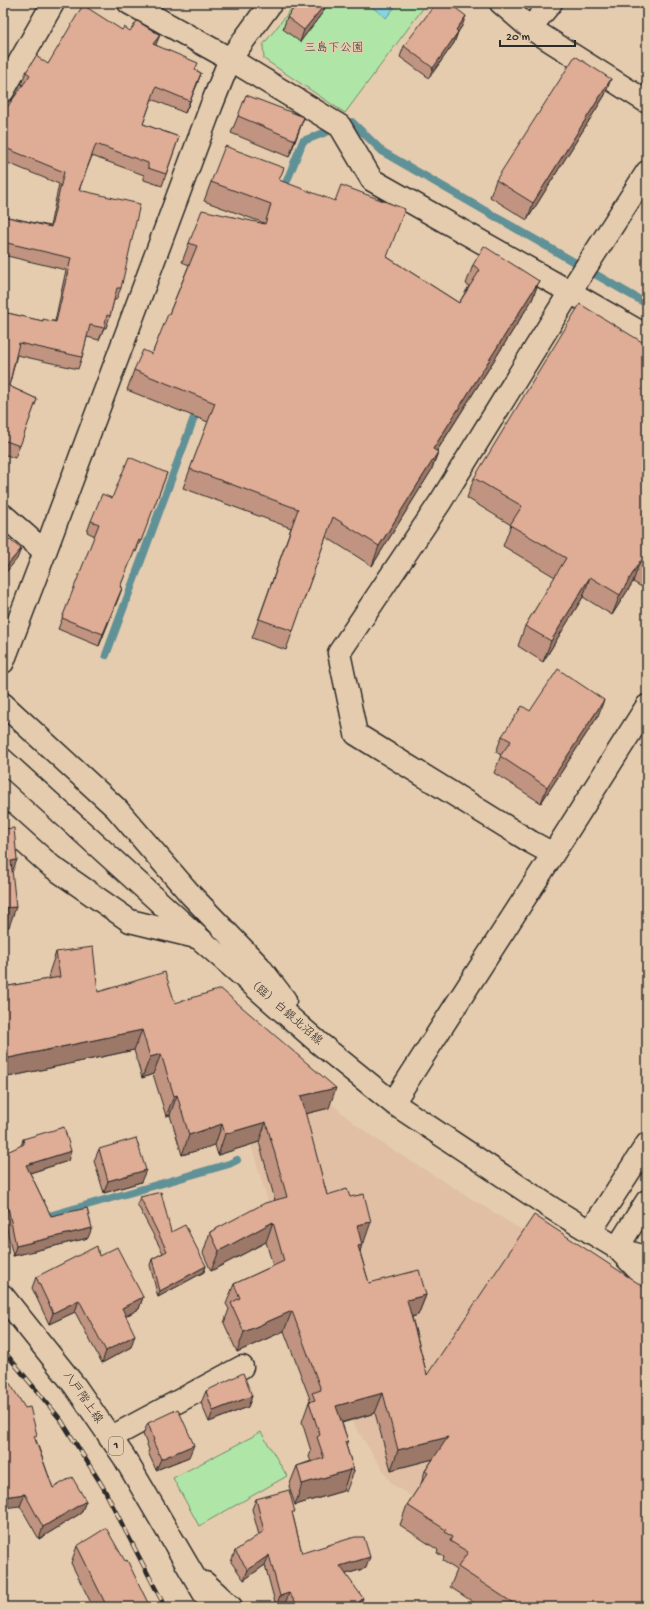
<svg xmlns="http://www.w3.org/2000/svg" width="650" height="1610" viewBox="0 0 650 1610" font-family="'Gochi Hand','Klee One',sans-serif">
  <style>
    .built { fill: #e0bfa4 }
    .green { fill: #b0e5a8; stroke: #6e886a }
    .water { fill: #85d5df; stroke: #619197 }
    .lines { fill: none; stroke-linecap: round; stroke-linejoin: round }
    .stream { stroke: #619197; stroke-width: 8 }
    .minor-casing { stroke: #2b2b2b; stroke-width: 25 }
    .major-casing { stroke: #2b2b2b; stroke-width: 25 }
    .minor { stroke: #e6ccae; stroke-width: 22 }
    .major { stroke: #e6ccae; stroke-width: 22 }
    .rail-casing { stroke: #2b2b2b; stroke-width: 4.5 }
    .rail { stroke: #e6ccae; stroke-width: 3; stroke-dasharray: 9; stroke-linecap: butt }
    .wall { fill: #c09480; stroke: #2b2b2b }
    .shaded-wall { fill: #9c7868; stroke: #2b2b2b }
    .building { fill: #dfac95; stroke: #2b2b2b }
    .labels { text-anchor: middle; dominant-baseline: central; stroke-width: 3; stroke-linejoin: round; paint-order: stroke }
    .shield { fill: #e6ccae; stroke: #635b52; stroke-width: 1 }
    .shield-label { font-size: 11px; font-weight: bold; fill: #2b2b2b }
    .park-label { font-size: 12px; fill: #383e38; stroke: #e6ccae }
    .street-label { font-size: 12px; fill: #2b2b2b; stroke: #e6ccae }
  </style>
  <rect width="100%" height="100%" fill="#e6ccae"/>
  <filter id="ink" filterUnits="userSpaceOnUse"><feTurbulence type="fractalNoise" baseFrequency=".025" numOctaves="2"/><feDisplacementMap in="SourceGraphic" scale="8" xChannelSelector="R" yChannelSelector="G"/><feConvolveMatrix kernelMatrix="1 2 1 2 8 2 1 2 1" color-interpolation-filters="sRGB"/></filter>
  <g filter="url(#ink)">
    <!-- built -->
    <path class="built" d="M 206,996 L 355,1124 L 388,1147 L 522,1230 L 647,1311 L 587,1607 L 392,1484 L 352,1422 L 338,1376 L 322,1381 Z"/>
    <!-- green -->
    <path class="green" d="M 296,3 L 427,3 L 345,113 L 264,59 L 263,45 Z
      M 261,1432 L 287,1476 L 199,1526 L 173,1478 Z"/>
    <!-- water -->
    <path class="water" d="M 367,3 L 398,3 L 386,18 Z"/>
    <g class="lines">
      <!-- stream -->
      <path class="stream" d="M 282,193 L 303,141 L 352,122 L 383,152 L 647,304
        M 106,655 L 198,407
        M 42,1218 L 229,1164 L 237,1160"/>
      <!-- minor casing -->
      <g class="minor-casing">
        <path id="minor" d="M 129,3 L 230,59 L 340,126 L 372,180 L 570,292 L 647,336
          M 501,3 L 530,28 L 647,102
          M 530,28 L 551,3
          M 3,91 L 53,3
          M 3,515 L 45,552
          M 3,662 L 45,552 L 212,104 L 230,59 L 271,3
          M 3,704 L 116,808 L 191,895 L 259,966 L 285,1000
          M 3,760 L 199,938 L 319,1043 L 393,1103 L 553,1209 L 617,1248 L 647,1258
          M 3,823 L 51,866 L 130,921 L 196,937
          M 553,854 L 531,842 L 356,734 L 339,653 L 441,501 L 570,292 L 647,172
          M 393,1103 L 553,854 L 647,706
          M 590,1232 L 647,1144
          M 617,1248 L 647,1201
          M 619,1250 L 647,1279
          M 110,1438 L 242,1367"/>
      </g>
      <!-- major casing -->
      <g class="major-casing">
        <path id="major" d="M 3,1296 L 75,1386 L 124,1457 L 212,1607
          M 205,1583 L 231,1607"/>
      </g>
      <!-- minor -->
      <use href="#minor" class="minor"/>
      <!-- major -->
      <use href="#major" class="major"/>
      <!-- rail casing -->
      <g class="rail-casing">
        <path id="rail" d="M 3,1350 L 61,1420 L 103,1487 L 165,1607"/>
      </g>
      <!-- rail -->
      <use href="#rail" class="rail"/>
    </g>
    <!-- wall -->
    <path class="wall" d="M 298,3 L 327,3 L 323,12 L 300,42 L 283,29 L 287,17 Z
      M 462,26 L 458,32 L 454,43 L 429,78 L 400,57 L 404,46 Z
      M 122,30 L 156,45 L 195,70 L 201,73 L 185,113 L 152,99 L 143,124 L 179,137 L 162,186 L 144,180 L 144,175 L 92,156 L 79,190 L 121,288 L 116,300 L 114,300 L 110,316 L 106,328 L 104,328 L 99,340 L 87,337 L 82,357 L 78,369 L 17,355 L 9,386 L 37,399 L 15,458 L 3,454 L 3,312 L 42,321 L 55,321 L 66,270 L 3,255 L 3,216 L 50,226 L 59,184 L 3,161 L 3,113 L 23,85 L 21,84 L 26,72 L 48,64 Z
      M 605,95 L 527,220 L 490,197 L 496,180 Z
      M 238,116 L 304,117 L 289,157 L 231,133 Z
      M 279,180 L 387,257 L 459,303 L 469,286 L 466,284 L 473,265 L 539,281 L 532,300 L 437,451 L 438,452 L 431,471 L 372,566 L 326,537 L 286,650 L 252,638 L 291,528 L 183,488 L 208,422 L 127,390 L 134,370 L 152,354 L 169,314 L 189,265 L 182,262 L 189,243 L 264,223 L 204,201 L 211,182 Z
      M 647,345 L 647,590 L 633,582 L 612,615 L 583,597 L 543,662 L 518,646 L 525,626 L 555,577 L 503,546 L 511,525 L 467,498 L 474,478 Z
      M 167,473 L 136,552 L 134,551 L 120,587 L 122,588 L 118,599 L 99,646 L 58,629 L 95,536 L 87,532 L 91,521 L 112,498 Z
      M 530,711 L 598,716 L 541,803 L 494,773 L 501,755 L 496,752 L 502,736 Z
      M 56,952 L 98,992 L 175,1003 L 329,1108 L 305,1114 L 327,1195 L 364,1242 L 362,1242 L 360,1252 L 369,1283 L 426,1295 L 418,1315 L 412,1317 L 427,1375 L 647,1607 L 481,1607 L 450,1587 L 457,1570 L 443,1561 L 444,1557 L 437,1553 L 438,1550 L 400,1525 L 407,1505 L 421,1484 L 425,1471 L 433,1459 L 391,1470 L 375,1413 L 342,1423 L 348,1441 L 346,1445 L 354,1471 L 346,1492 L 343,1489 L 343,1491 L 295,1505 L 289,1486 L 297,1466 L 311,1461 L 309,1457 L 311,1451 L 302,1422 L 310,1399 L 284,1331 L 237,1352 L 224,1323 L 229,1309 L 226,1304 L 234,1284 L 273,1266 L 266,1242 L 211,1271 L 203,1253 L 210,1232 L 275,1200 L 259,1142 L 218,1155 L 215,1145 L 182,1155 L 170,1115 L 166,1116 L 153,1074 L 142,1078 L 134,1050 L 3,1078 L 3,987 L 50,979 L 49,973 Z
      M 23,1139 L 68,1161 L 30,1173 L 51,1216 L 88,1238 L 13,1256 L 4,1217 L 21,1146 Z
      M 99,1149 L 141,1182 L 104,1193 L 94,1161 Z
      M 140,1197 L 171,1232 L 206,1266 L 204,1272 L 158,1297 L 150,1265 L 152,1259 L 163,1253 L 137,1204 Z
      M 99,1256 L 143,1297 L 139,1309 L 126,1316 L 131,1347 L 102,1363 L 75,1312 L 49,1324 L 32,1288 L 36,1277 Z
      M 206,1391 L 252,1396 L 248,1407 L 209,1422 L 201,1403 Z
      M 148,1423 L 189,1457 L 156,1470 L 148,1452 L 149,1450 L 143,1434 Z
      M 36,1440 L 53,1488 L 86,1501 L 81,1513 L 39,1539 L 20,1506 Z
      M 256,1499 L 293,1516 L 302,1553 L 366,1568 L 346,1574 L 363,1607 L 287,1607 L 285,1604 L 276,1606 L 265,1565 L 244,1580 L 231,1562 L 235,1551 L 259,1535 L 252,1509 Z
      M 77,1546 L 150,1607 L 93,1607 L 71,1563 Z"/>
    <!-- shaded-wall -->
    <path class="shaded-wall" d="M 326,3 L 327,3 L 323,12 L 300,42 L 304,30 Z
      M 466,16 L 462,26 L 452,41 L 456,30 Z
      M 458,32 L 454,43 L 429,78 L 433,68 Z
      M 160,35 L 155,47 L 153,44 Z
      M 201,73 L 197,85 L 185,113 L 190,101 Z
      M 611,79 L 605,95 L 527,220 L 533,203 Z
      M 304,117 L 298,134 L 289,157 L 295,140 Z
      M 539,281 L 532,300 L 426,468 L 433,449 Z
      M 438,452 L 431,471 L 372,566 L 379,546 Z
      M 6,524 L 3,531 L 3,527 Z
      M 21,549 L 17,559 L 3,576 L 3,570 Z
      M 640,561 L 633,582 L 612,615 L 620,595 Z
      M 590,577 L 583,597 L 543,662 L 551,641 Z
      M 122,588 L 118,599 L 99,646 L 103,634 Z
      M 604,700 L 598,716 L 541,803 L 547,787 Z
      M 17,860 L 9,880 L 11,861 Z
      M 16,907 L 9,927 L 3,928 L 3,908 Z
      M 142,1030 L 134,1050 L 3,1078 L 3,1063 L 4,1059 Z
      M 161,1054 L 153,1074 L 142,1078 L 150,1057 Z
      M 336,1088 L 329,1108 L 293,1117 L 301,1096 Z
      M 177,1095 L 170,1115 L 166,1116 L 174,1096 Z
      M 266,1122 L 259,1142 L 218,1155 L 225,1134 Z
      M 222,1124 L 215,1145 L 182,1155 L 189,1135 Z
      M 71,1151 L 68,1161 L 23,1175 L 26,1165 Z
      M 146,1170 L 141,1182 L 104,1193 L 108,1181 Z
      M 8,1207 L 4,1217 L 3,1217 L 3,1209 Z
      M 273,1222 L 266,1242 L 211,1271 L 219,1251 Z
      M 371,1222 L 364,1242 L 350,1246 L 357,1225 Z
      M 92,1228 L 88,1238 L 13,1256 L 16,1246 Z
      M 362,1245 L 355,1265 L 358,1246 Z
      M 206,1266 L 204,1272 L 158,1297 L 160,1291 Z
      M 426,1295 L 418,1315 L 400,1320 L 407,1300 Z
      M 143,1297 L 139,1309 L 118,1320 L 122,1308 Z
      M 79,1300 L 75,1312 L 49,1324 L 53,1313 Z
      M 292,1311 L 284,1331 L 237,1352 L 244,1332 Z
      M 135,1335 L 131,1347 L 102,1363 L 106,1351 Z
      M 383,1393 L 375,1413 L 329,1426 L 336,1406 Z
      M 252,1396 L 248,1407 L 209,1422 L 213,1411 Z
      M 448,1437 L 441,1457 L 391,1470 L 398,1450 Z
      M 194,1445 L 189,1457 L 156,1470 L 161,1459 Z
      M 350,1470 L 343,1491 L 295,1505 L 302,1484 Z
      M 25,1494 L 20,1506 L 3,1508 L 3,1497 Z
      M 86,1501 L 81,1513 L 39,1539 L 43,1527 Z
      M 269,1555 L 265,1565 L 244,1580 L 248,1570 Z
      M 370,1557 L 366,1568 L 336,1577 L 340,1566 Z
      M 289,1593 L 285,1604 L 276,1606 L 280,1596 Z
      M 363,1598 L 360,1607 L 359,1602 Z"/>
    <!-- building -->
    <path class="building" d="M 298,3 L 326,3 L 304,30 L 287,17 Z
      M 436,3 L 449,3 L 466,16 L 456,30 L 458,32 L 433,68 L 404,46 Z
      M 83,5 L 122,30 L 124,27 L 130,31 L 137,21 L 160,35 L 153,44 L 198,63 L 195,70 L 201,73 L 190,101 L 156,87 L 143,124 L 179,137 L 166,174 L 148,168 L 148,163 L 96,144 L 79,190 L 140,204 L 121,288 L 117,288 L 110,316 L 107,315 L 104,328 L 90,325 L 82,357 L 19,343 L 9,386 L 37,399 L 20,446 L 3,440 L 3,312 L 43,321 L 43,319 L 56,322 L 71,258 L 3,242 L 3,216 L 51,227 L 64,172 L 3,147 L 3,113 L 30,75 L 26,72 L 36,56 L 48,64 Z
      M 575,56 L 611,79 L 533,203 L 496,180 Z
      M 246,95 L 304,117 L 295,140 L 238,116 Z
      M 225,146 L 284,168 L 279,180 L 335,201 L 341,185 L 405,209 L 387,257 L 459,303 L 480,270 L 473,265 L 484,246 L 539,281 L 433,449 L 438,452 L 379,546 L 333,517 L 293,631 L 259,619 L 298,509 L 190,469 L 215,403 L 134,370 L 143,350 L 152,354 L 168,314 L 169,314 L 197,246 L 189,243 L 202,210 L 265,224 L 271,204 L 211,182 Z
      M 580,304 L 647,345 L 647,565 L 640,561 L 620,595 L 590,577 L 551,641 L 525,626 L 566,558 L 510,525 L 522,506 L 474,478 Z
      M 129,457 L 167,473 L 141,541 L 139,540 L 120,587 L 122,588 L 103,634 L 62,618 L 99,524 L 91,521 L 102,494 L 112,498 Z
      M 3,521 L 6,524 L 3,527 Z
      M 3,534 L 21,549 L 3,570 Z
      M 558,669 L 604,700 L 547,787 L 500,756 L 511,741 L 502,736 L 522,706 L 530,711 Z
      M 14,828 L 17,860 L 11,861 L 16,907 L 3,908 L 3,829 Z
      M 93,947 L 98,992 L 165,972 L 175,1003 L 221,989 L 336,1088 L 301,1096 L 327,1195 L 347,1189 L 350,1197 L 364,1194 L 371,1222 L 357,1225 L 362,1245 L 358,1246 L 369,1283 L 419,1270 L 426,1295 L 407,1300 L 427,1375 L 534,1215 L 647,1289 L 647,1607 L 519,1607 L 458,1567 L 468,1552 L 450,1541 L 452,1537 L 445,1532 L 446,1530 L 407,1505 L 428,1473 L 425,1471 L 448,1437 L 398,1450 L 383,1393 L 336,1406 L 348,1441 L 345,1442 L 354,1471 L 349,1469 L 350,1470 L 302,1484 L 297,1466 L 324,1458 L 317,1437 L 320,1435 L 309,1402 L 315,1400 L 312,1393 L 321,1390 L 292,1311 L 244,1332 L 231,1303 L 240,1298 L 234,1284 L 284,1261 L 273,1222 L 219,1251 L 210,1232 L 265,1203 L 287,1197 L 266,1122 L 225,1134 L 222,1124 L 189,1135 L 177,1095 L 174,1096 L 161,1054 L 150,1057 L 142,1030 L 4,1059 L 3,1051 L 3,987 L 60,977 L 56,952 Z
      M 64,1127 L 71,1151 L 26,1165 L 51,1216 L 87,1208 L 92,1228 L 16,1246 L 8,1207 L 3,1209 L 3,1154 L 24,1144 L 23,1139 Z
      M 136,1138 L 146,1170 L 108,1181 L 99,1149 Z
      M 161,1192 L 171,1232 L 185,1225 L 206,1266 L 160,1291 L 152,1259 L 167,1251 L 140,1197 Z
      M 97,1246 L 99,1256 L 117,1247 L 143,1297 L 122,1308 L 135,1335 L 106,1351 L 79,1300 L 53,1313 L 36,1277 Z
      M 3,1372 L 25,1408 L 30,1407 L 37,1435 L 34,1436 L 53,1488 L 72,1477 L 86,1501 L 43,1527 L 25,1494 L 3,1497 Z
      M 243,1373 L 252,1396 L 213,1411 L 206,1391 Z
      M 178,1409 L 194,1445 L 161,1459 L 153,1441 L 154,1440 L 148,1423 Z
      M 289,1490 L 295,1512 L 292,1512 L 302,1553 L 355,1537 L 364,1537 L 370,1557 L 340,1566 L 363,1598 L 359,1602 L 363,1607 L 299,1607 L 289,1593 L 280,1596 L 269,1555 L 248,1570 L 235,1551 L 264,1531 L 256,1499 Z
      M 106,1528 L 125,1561 L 127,1560 L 150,1607 L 107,1607 L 77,1546 Z"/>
  </g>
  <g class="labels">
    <!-- shield labels -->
    <rect class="shield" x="109" y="1437" width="14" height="18" rx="3"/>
    <g class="shield-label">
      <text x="116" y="1446">1</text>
    </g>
    <!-- park labels -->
    <g class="park-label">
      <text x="334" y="49">三島下公園</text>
    </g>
    <!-- street labels -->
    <g class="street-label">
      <text transform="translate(284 1012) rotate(41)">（臨）白銀北沼線</text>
      <text transform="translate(82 1398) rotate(55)">八戸階上線</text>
    </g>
  </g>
  <!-- margin -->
  <rect width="650" height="1610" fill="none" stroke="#e6ccae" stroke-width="16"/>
  <rect x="8" y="8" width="634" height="1594" fill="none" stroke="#2b2b2b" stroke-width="1.5" filter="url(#ink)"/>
  <!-- scale -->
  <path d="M500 40v6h75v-6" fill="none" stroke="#2b2b2b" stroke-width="2"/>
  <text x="506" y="40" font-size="12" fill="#2b2b2b" stroke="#e6ccae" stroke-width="3" paint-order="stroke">20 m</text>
</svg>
